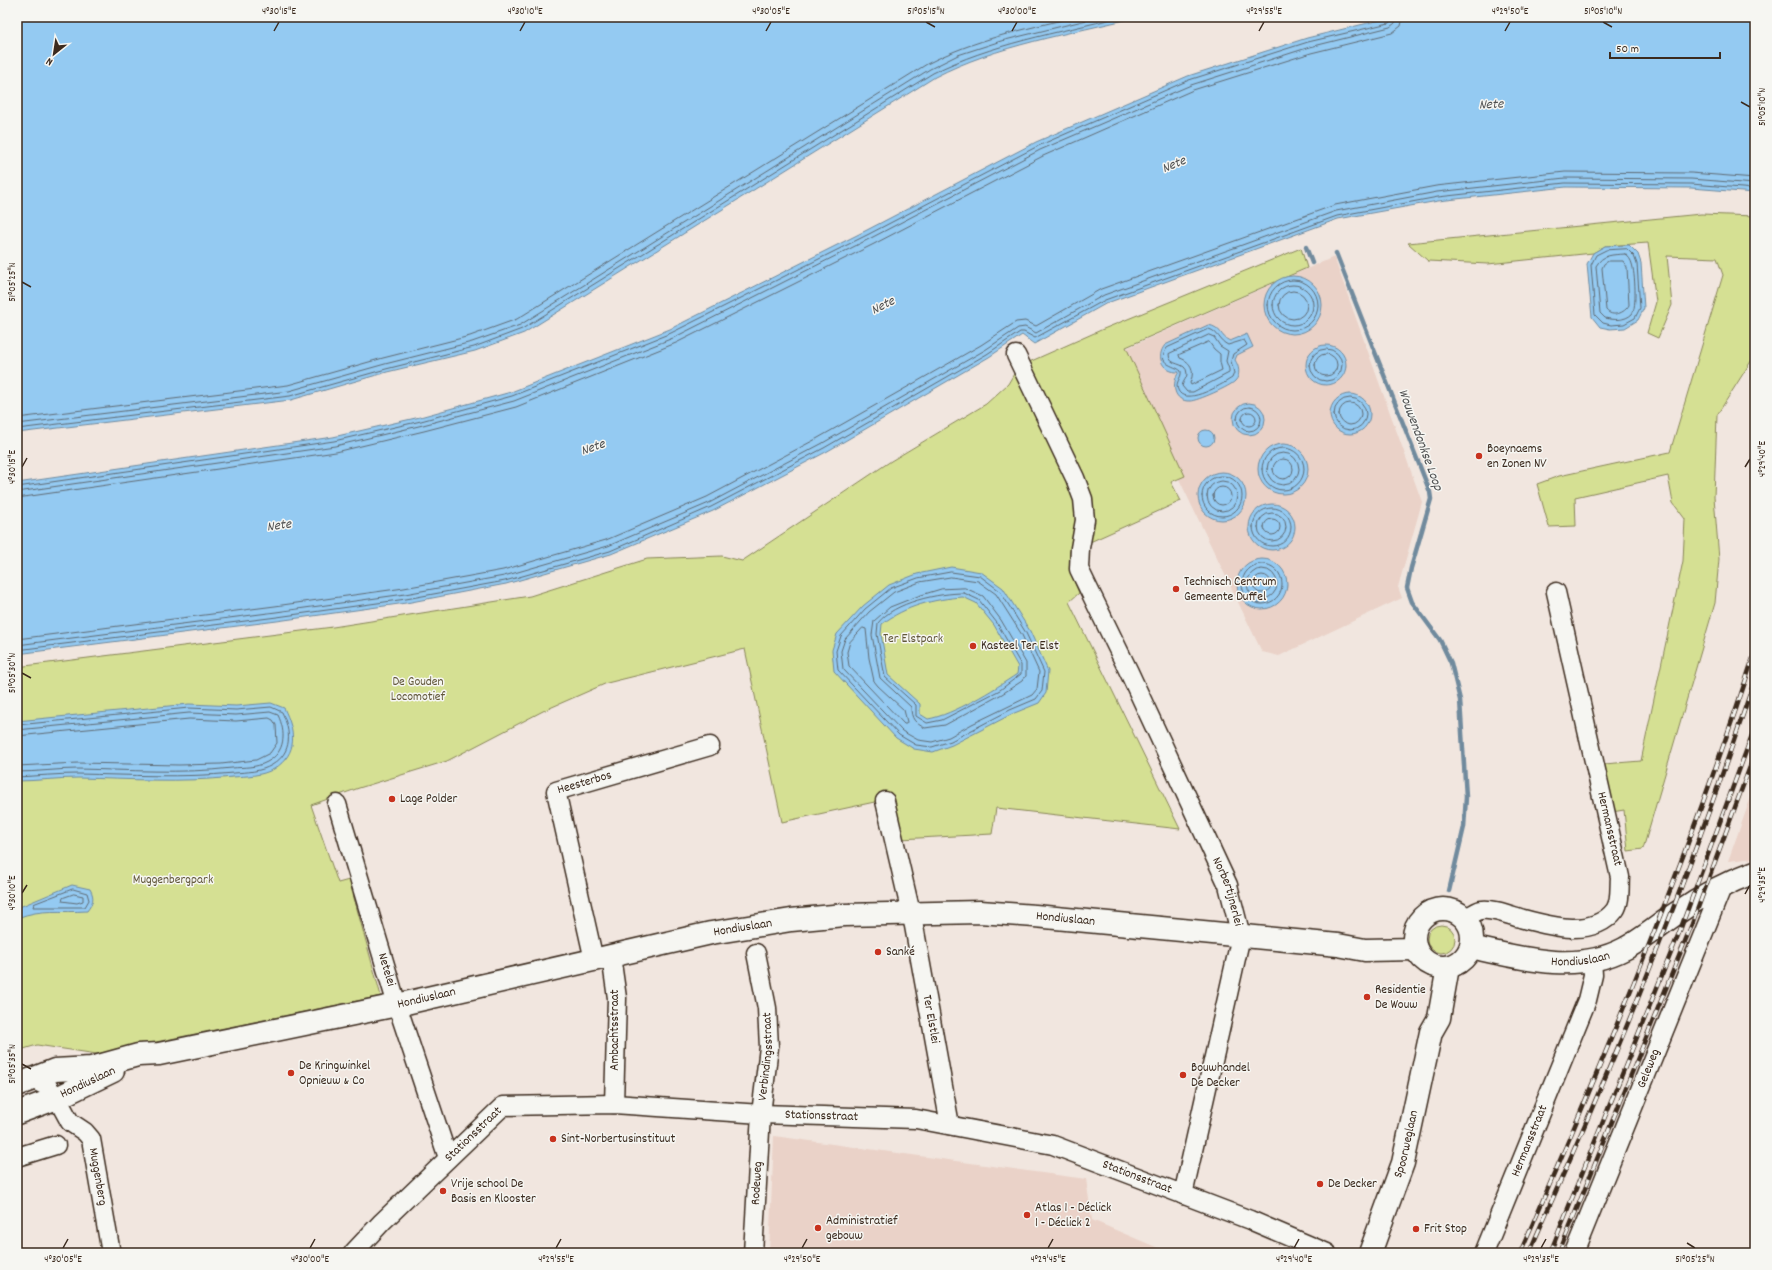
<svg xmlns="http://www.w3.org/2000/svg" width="1772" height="1270" viewBox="0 0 1772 1270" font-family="Dekko,sans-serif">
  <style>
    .built { fill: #ead2c8 }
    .green { fill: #d5e093; stroke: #888558 }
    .water { fill: #94caf2; stroke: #708a9d; fill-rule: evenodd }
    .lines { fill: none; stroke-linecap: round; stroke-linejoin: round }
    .shore { stroke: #5f6a73; stroke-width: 1 }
    .stream { stroke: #708a9d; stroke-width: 4.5 }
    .minor-casing { stroke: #3b2a1e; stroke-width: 21 }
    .tertiary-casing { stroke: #3b2a1e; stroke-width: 25 }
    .minor { stroke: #f6f6f2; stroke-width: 18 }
    .tertiary { stroke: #f6f6f2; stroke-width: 22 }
    .rail-casing { stroke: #3b2a1e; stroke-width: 4.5 }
    .rail { stroke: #f6f6f2; stroke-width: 3; stroke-dasharray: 9; stroke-linecap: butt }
    .ticks { fill: none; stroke: #3b2a1e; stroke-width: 1.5 }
    .poi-dot { fill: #c8321e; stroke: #f6f6f2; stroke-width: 1.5 }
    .labels { text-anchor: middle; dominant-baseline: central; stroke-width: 3; stroke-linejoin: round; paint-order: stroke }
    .poi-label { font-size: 13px; fill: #3b2a1e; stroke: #f6f6f2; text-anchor: start }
    .park-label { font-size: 13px; fill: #62583b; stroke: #f6f6f2 }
    .street-label { font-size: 13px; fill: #3b2a1e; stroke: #f6f6f2 }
    .water-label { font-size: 14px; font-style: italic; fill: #515253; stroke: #f6f6f2 }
    .neatline { fill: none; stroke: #3b2a1e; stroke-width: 1.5 }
    .ticks-label { font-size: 10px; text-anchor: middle; fill: #3b2a1e }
  </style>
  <rect width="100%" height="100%" fill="#f1e6df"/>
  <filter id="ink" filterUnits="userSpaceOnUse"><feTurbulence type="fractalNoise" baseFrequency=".025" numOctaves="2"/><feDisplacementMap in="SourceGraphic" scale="8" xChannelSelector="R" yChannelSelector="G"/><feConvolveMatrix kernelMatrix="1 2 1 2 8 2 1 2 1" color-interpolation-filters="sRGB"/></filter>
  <g filter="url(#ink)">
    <!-- built -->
    <path class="built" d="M 1334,257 L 1422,502 L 1398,587 L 1402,598 L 1279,656 L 1262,652 L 1118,352 Z
      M 1755,786 L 1755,858 L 1728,861 Z
      M 774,1136 L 1086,1179 L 1092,1220 L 1170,1253 L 769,1253 Z"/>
    <!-- green -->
    <path class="green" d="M 1701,214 L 1755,216 L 1755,355 L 1717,415 L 1714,497 L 1719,559 L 1715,603 L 1643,849 L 1628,851 L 1624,810 L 1612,812 L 1604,764 L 1641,761 L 1683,561 L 1685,519 L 1673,503 L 1668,476 L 1575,497 L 1576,526 L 1549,527 L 1537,484 L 1559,476 L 1670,452 L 1723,275 L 1717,258 L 1667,256 L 1672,305 L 1658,338 L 1647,333 L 1656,302 L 1648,243 L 1605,246 L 1593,253 L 1488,264 L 1428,261 L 1408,243 Z
      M 1301,248 L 1307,268 L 1126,347 L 1185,476 L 1171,482 L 1181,501 L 1070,551 L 1070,571 L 1079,593 L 1069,602 L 1180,829 L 996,808 L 992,834 L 900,839 L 893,798 L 782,822 L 745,649 L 607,683 L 543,711 L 447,761 L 359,788 L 311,805 L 338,883 L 349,880 L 381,996 L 97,1054 L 37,1045 L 17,1051 L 17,667 L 333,627 L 530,596 L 647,559 L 722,556 L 742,561 L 891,461 L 986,404 L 1008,384 L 1018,367 L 1101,330 Z
      M1427 939a14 14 0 1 1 28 0a14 14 0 1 1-28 0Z"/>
    <!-- water -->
    <path class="water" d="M 17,17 L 1137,17 C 1069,34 997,45 935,77 L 524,333 L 475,351 L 387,372 L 291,400 L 17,433 Z
      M 1398,17 L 1755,17 L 1755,193 L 1691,188 L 1566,187 L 1438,201 L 1338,219 L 1107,303 L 1034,344 L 1022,335 L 989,357 L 826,452 L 713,511 L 611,554 L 506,584 L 406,603 L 277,621 L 17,654 L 17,483 L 333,437 L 420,417 L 511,392 L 670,329 L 867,230 L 1036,142 L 1188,76 L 1307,38 L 1372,22 Z
      M 1629,245 L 1638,254 L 1641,263 L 1644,308 L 1638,320 L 1625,328 L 1610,329 L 1600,327 L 1592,317 L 1587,264 L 1593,253 L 1605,246 Z
      M1264 305a29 29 0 1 1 58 0a29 29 0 1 1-58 0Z
      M 1208,325 C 1222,327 1220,337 1230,341 L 1247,334 L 1253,347 L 1237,355 L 1235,360 C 1239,366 1241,375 1235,381 C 1231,386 1197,401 1190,401 C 1173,402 1171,383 1179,372 C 1163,373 1155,357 1165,345 Z
      M1306 365a20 20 0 1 1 40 0a20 20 0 1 1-40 0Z
      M1330 414a20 20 0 1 1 40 0a20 20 0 1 1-40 0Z
      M1233 419a16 16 0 1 1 32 0a16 16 0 1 1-32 0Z
      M1198 438a8 8 0 1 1 16 0a8 8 0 1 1-16 0Z
      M1258 469a25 25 0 1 1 50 0a25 25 0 1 1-50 0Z
      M1198 496a24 24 0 1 1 48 0a24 24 0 1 1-48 0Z
      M1249 527a23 23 0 1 1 46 0a23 23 0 1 1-46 0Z
      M1237 584a25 25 0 1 1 50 0a25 25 0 1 1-50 0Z
      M 951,567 L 981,572 L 1003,588 L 1030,631 L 1048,671 L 1046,693 L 1039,703 L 1012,714 L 952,745 L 933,752 L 914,749 L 896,738 L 834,671 L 832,650 L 837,634 L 863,606 L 889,585 L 917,574 ZM 963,597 L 976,603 L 994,625 L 1018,667 L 1017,674 C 995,689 953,715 928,719 L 920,714 L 920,704 L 888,675 L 881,634 L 882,624 C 905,606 934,599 963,597 Z
      M 271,703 L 284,708 C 295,731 299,753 274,769 C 261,776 247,776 233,777 C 181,783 129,779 78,778 C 57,778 37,781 17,781 L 17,721 L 189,704 L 236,706 Z
      M 72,885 L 90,889 C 95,898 93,903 87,911 C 60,913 43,908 17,918 L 17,908 Z"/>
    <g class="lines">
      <!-- shore -->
      <path class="shore" d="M 1627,249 L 1634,256 L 1637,264 L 1640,308 L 1635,318 L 1624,324 L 1611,325 L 1603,323 L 1595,315 L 1591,265 L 1596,255 L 1606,250 Z
        M 1625,254 C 1629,257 1631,260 1632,264 C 1635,273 1637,307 1632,314 C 1625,321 1614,320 1605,318 L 1600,313 L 1596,266 C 1603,254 1612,255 1625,254 Z
        M 1609,261 L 1623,261 L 1627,267 L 1629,305 C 1625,313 1612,318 1606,310 L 1602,268 L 1604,264 Z
        M1268 305a25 25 0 1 1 50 0a25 25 0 1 1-50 0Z
        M1273 305a20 20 0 1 1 40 0a20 20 0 1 1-40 0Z
        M1279 305a14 14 0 1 1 28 0a14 14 0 1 1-28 0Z
        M 1209,329 C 1219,332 1219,341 1228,345 L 1244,340 L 1247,345 L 1233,354 L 1231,361 L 1234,373 L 1232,378 C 1221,385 1180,410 1177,386 C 1177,380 1182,377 1181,371 C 1175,365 1155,365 1167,348 Z
        M 1209,335 L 1214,337 L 1220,346 L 1228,351 L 1226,361 L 1229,369 L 1229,373 L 1193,392 L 1187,392 L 1182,386 C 1183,381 1187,378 1187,374 C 1187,360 1168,368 1169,354 Z
        M 1209,342 L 1214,349 L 1220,354 L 1220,362 L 1222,370 L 1191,385 L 1190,383 C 1195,372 1192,362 1180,358 L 1179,355 Z
        M1310 365a16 16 0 1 1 32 0a16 16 0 1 1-32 0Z
        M1315 365a11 11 0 1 1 22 0a11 11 0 1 1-22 0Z
        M1334 414a16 16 0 1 1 32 0a16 16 0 1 1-32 0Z
        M1339 414a11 11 0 1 1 22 0a11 11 0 1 1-22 0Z
        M1237 419a12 12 0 1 1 24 0a12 12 0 1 1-24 0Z
        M1242 419a7 7 0 1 1 14 0a7 7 0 1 1-14 0Z
        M 17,418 L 288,385 L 383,358 L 470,336 L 517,319 L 927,64 C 975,39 1023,30 1074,17
        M 17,424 L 289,391 L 385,364 L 472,342 L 520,325 L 930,69 L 958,55 L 1001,41 L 1099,17
        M 17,429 L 290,396 L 386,369 L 474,347 L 522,329 L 933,73 C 991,44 1057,33 1120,17
        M1262 469a21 21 0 1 1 42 0a21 21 0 1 1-42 0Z
        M1267 469a16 16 0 1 1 32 0a16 16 0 1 1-32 0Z
        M1273 469a10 10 0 1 1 20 0a10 10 0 1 1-20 0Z
        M1202 496a20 20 0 1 1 40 0a20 20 0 1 1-40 0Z
        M1207 496a15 15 0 1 1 30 0a15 15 0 1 1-30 0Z
        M1213 496a9 9 0 1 1 18 0a9 9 0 1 1-18 0Z
        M 17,487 L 334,441 L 421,421 L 512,396 L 671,333 L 869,234 L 1038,146 L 1189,80 L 1308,42 L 1389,23 L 1391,21 L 1392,17
        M 17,492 L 335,446 L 423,425 L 514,401 L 673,338 L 871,238 L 1040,150 L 1191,85 L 1310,47 L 1390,27 L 1395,23 L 1397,17
        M 17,498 L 336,452 L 424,431 L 516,407 L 676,343 L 874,244 L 1043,156 L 1193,90 L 1311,53 L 1392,33 L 1401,26 L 1403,17
        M1253 527a19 19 0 1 1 38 0a19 19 0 1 1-38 0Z
        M1258 527a14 14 0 1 1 28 0a14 14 0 1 1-28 0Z
        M1264 527a8 8 0 1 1 16 0a8 8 0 1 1-16 0Z
        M1242 584a20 20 0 1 1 40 0a20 20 0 1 1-40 0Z
        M1247 584a15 15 0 1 1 30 0a15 15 0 1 1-30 0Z
        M 951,572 L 980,576 L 1000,591 L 1026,633 L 1044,672 L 1042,691 L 1036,699 L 1010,710 L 951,741 L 932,747 L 916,745 L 899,735 L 838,670 L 836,651 L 841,636 L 865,609 L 891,588 L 918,578 Z
        M1253 584a9 9 0 1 1 18 0a9 9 0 1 1-18 0Z
        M 951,577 L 978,581 L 996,594 L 1022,635 L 1039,672 L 1037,689 L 1032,695 L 972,724 L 949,737 L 932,742 L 918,740 L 902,731 L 843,669 L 841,651 L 845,639 L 869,612 L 894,592 L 920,582 Z
        M 965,588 L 983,596 L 1001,620 L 1026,663 L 1026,676 L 1022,681 L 1002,694 L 945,725 L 925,728 C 915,723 911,719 911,707 L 880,678 L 872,635 L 874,621 L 890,607 L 918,596 L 941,589 Z
        M 964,593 L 979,600 L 997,623 L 1021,665 L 1021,674 L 1000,690 L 942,720 L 927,723 L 916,716 L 916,705 L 885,677 L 877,634 L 878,623 C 894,602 939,593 964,593 Z
        M 863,628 L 866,629 L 869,658 L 874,681 L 878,686 L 904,710 L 907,722 L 906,724 L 904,724 L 849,666 L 847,652 L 850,642 Z
        M 17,639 L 275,606 L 404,588 L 503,570 L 606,540 L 707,497 L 818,438 L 981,345 L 1016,322 L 1025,321 L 1036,326 L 1101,289 L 1335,205 L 1436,186 L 1565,172 L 1691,173 L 1755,178
        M 17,645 L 276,612 L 405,594 L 504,576 L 608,546 L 709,503 L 821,444 L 985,350 L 1018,328 L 1025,327 L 1036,333 L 1104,295 L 1336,211 L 1437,192 L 1565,178 L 1691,179 L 1755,184
        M 17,650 L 277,617 L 406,599 L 505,581 L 610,551 L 711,507 L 824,448 L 987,354 L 1020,332 L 1024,332 L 1035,338 L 1105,300 L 1337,216 L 1438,197 L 1565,183 L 1691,184 L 1755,189
        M 17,725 L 189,708 L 236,710 L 271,707 L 282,712 C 291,732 293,752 272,765 C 260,772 247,772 234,773 C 182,778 130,775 78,774 C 58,774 37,776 17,777
        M 17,730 L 189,713 L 236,715 L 270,712 L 278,715 C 286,732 286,752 267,762 C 256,768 244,767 232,768 C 181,774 129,770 78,769 C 57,769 37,772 17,772
        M 17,736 L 189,719 L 236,721 L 269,718 L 273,720 L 276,725 L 277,743 L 270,753 L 256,760 L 221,764 L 179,765 L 78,763 L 17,766
        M 73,889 L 87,893 L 89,900 L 85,907 L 33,907 L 34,904 Z
        M 74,894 L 83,896 L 83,901 L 77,903 L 62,901 L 63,898 Z"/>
      <!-- stream -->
      <path class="stream" d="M 1306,247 L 1312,263
        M 1336,253 L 1430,492 L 1431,499 L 1411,568 L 1407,588 L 1412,602 L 1440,640 L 1451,663 L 1460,700 L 1466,797 L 1464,827 L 1449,891"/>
      <!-- minor casing -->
      <g class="minor-casing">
        <g id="minor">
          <path id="s1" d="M 1016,355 L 1075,478 L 1083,499 L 1085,520 L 1080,548 L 1079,569 L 1129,672 L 1228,885 L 1241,936 L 1183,1195"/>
          <path id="s2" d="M 885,801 L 914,926 L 950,1125"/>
          <path id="s3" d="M 337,804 L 397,1005 L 448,1158"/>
          <path d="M 1465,919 C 1470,916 1476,911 1481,910 C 1492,908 1510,915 1520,918 C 1549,926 1593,939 1615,910 C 1621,901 1619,887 1620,877 L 1556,592"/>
          <path d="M 611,956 L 617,998 L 614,1104"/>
          <path id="s4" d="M 594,960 L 556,791 L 710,746"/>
          <path id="s5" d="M 32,1079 L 48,1087 L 57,1098 L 70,1122 L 85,1132 L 91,1139 L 111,1253"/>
          <path d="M 17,1157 L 56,1145"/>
          <path id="s6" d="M 353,1253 L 382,1222 L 503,1106 L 614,1104 L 761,1114 L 916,1119 L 1053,1145 L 1250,1220 L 1327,1253"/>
          <path id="s7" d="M 753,1253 L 761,1114 L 769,1047 L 767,1008 L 756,953"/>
          <path id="s8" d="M 1484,1253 L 1587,1000 L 1593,975 L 1592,959"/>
          <path id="s9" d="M 1574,1253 L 1723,885"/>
        </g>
      </g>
      <!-- tertiary casing -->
      <g class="tertiary-casing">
        <g id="tertiary">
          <circle cx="1443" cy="938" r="29"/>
          <path id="s10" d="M 1471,947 C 1520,958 1576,974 1624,949 C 1642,940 1659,925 1677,913 C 1701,896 1727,882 1755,872"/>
          <path id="s11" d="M 17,1085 L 55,1070 L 91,1068 L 138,1055 L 159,1054 L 397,1005 L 711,933 L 791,920 L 844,915 L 980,912 L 1035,916 L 1338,945 L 1365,950 L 1416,949"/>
          <path d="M 17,1113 L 57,1098 L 113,1071"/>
          <path id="s12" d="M 1370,1253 L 1403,1163 L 1431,1032 L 1439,1018 L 1448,967"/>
        </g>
      </g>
      <!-- minor -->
      <use href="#minor" class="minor"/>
      <!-- tertiary -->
      <use href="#tertiary" class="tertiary"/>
      <!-- rail casing -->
      <g class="rail-casing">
        <path id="rail" d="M 1520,1253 C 1606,1056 1688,857 1755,652
          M 1529,1253 C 1567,1165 1607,1077 1642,988 C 1683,886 1720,783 1755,679
          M 1550,1253 L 1679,933 L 1755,727
          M 1559,1253 L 1692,924 L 1755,753"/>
      </g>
      <!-- rail -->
      <use href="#rail" class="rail"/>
    </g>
  </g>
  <!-- ticks -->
  <path class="ticks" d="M 926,22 L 935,27M 1603,22 L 1612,27M 274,31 L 279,22M 520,31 L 525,22M 766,31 L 771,22M 1012,31 L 1017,22M 1259,31 L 1264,22M 1505,31 L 1510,22M 1741,102 L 1750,107M 22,282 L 31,287M 22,467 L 27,458M 1745,467 L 1750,459M 22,673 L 31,678M 22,893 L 27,885M 1745,894 L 1750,885M 22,1064 L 31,1069M 1687,1243 L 1695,1248M 63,1248 L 68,1239M 310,1248 L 315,1239M 556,1248 L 561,1239M 802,1248 L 807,1239M 1048,1248 L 1053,1239M 1294,1248 L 1299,1239M 1541,1248 L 1546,1239"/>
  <!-- markers -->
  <g class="poi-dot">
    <circle cx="1479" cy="456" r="4"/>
    <circle cx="1176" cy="589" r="4"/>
    <circle cx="973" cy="646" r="4"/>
    <circle cx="392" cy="799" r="4"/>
    <circle cx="878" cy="952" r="4"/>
    <circle cx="1367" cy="997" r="4"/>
    <circle cx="291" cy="1073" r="4"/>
    <circle cx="1183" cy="1075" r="4"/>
    <circle cx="553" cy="1139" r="4"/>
    <circle cx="1320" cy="1184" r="4"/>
    <circle cx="443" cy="1191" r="4"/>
    <circle cx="1027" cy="1215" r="4"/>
    <circle cx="818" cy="1228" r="4"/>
    <circle cx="1416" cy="1229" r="4"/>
  </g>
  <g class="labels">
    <!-- poi labels -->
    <g class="poi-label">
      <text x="1487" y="449">Boeynaems<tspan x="1487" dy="15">en Zonen NV</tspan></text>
      <text x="1184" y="582">Technisch Centrum<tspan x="1184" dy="15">Gemeente Duffel</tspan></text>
      <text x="981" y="646">Kasteel Ter Elst</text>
      <text x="400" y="799">Lage Polder</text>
      <text x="886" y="952">Sanké</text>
      <text x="1375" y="990">Residentie<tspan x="1375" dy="15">De Wouw</tspan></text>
      <text x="299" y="1066">De Kringwinkel<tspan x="299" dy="15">Opnieuw &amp; Co</tspan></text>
      <text x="1191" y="1068">Bouwhandel<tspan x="1191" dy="15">De Decker</tspan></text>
      <text x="561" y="1139">Sint-Norbertusinstituut</text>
      <text x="451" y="1184">Vrije school De<tspan x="451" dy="15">Basis en Klooster</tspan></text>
      <text x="1328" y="1184">De Decker</text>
      <text x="1035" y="1208">Atlas 1 - Déclick<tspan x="1035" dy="15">1 - Déclick 2</tspan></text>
      <text x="826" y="1221">Administratief<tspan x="826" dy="15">gebouw</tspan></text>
      <text x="1424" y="1229">Frit Stop</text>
    </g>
    <!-- park labels -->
    <g class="park-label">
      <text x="913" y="639">Ter Elstpark</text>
      <text x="418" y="682">De Gouden<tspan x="418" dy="15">Locomotief</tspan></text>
      <text x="173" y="880">Muggenbergpark</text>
    </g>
    <!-- street labels -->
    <g class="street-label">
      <text stroke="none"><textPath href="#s4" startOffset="203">Heesterbos</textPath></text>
      <text transform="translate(1609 829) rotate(77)">Hermansstraat</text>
      <text stroke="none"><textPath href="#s1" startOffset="585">Norbertijnerlei</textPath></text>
      <text stroke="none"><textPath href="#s11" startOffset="1068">Hondiuslaan</textPath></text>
      <text stroke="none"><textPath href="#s11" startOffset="744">Hondiuslaan</textPath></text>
      <text stroke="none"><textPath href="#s10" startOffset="111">Hondiuslaan</textPath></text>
      <text stroke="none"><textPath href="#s3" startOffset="173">Netelei</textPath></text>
      <text stroke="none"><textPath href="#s11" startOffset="420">Hondiuslaan</textPath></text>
      <text stroke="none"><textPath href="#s2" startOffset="223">Ter Elstlei</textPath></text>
      <text transform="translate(615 1030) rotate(-90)">Ambachtsstraat</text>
      <text stroke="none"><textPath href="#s7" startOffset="197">Verbindingsstraat</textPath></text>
      <text stroke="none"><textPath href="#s9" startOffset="199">Geleweg</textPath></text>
      <text transform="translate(88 1083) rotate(-25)">Hondiuslaan</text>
      <text stroke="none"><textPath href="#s6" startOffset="529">Stationsstraat</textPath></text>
      <text stroke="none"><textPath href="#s6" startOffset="169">Stationsstraat</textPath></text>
      <text stroke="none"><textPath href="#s8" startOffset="121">Hermansstraat</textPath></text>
      <text stroke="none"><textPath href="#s12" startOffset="115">Spoorweglaan</textPath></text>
      <text stroke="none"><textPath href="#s5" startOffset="125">Muggenberg</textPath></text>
      <text stroke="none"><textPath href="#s6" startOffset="853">Stationsstraat</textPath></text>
      <text stroke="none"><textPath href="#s7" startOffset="70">Rodeweg</textPath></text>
    </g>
    <!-- water labels -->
    <g class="water-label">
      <text transform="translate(1491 105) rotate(-2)">Nete</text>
      <text transform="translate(1174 165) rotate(-23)">Nete</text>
      <text transform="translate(883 306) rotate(-27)">Nete</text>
      <text transform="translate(1420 440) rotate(70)">Wouwendonkse Loop</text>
      <text transform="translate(593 448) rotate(-19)">Nete</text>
      <text transform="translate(279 526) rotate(-8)">Nete</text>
    </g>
  </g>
  <!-- margin -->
  <rect width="1772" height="1270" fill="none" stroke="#f6f6f2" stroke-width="44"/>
  <!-- north arrow -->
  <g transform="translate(54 54) rotate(210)" stroke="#f6f6f2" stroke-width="3" paint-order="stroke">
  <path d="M0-3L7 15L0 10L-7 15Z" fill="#3b2a1e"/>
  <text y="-6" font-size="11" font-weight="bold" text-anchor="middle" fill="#3b2a1e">N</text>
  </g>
  <!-- scale -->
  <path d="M1610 52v6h110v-6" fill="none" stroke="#3b2a1e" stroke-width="2"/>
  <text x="1616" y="52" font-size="12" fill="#3b2a1e" stroke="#f6f6f2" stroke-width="3" paint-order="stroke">50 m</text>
  <rect x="22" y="22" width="1728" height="1226" class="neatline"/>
  <g class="ticks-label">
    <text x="279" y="14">4°30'15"E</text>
    <text x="525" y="14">4°30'10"E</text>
    <text x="771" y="14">4°30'05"E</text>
    <text x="926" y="14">51°05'15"N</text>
    <text x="1017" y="14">4°30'00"E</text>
    <text x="1264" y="14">4°29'55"E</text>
    <text x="1510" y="14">4°29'50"E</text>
    <text x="1603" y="14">51°05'10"N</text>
    <text transform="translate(1761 107) rotate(-90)" y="4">51°05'10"N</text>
    <text transform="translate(11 282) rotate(-90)" y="4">51°05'25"N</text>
    <text transform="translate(1761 459) rotate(-90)" y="4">4°29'40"E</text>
    <text transform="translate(11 467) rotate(-90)" y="4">4°30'15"E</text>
    <text transform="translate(11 673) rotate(-90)" y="4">51°05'30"N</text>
    <text transform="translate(1761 885) rotate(-90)" y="4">4°29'35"E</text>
    <text transform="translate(11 893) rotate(-90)" y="4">4°30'10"E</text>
    <text transform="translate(11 1064) rotate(-90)" y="4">51°05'35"N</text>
    <text x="63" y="1262">4°30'05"E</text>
    <text x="310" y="1262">4°30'00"E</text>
    <text x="556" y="1262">4°29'55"E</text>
    <text x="802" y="1262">4°29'50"E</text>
    <text x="1048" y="1262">4°29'45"E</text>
    <text x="1294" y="1262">4°29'40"E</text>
    <text x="1541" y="1262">4°29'35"E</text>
    <text x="1695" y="1262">51°05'25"N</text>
  </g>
</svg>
